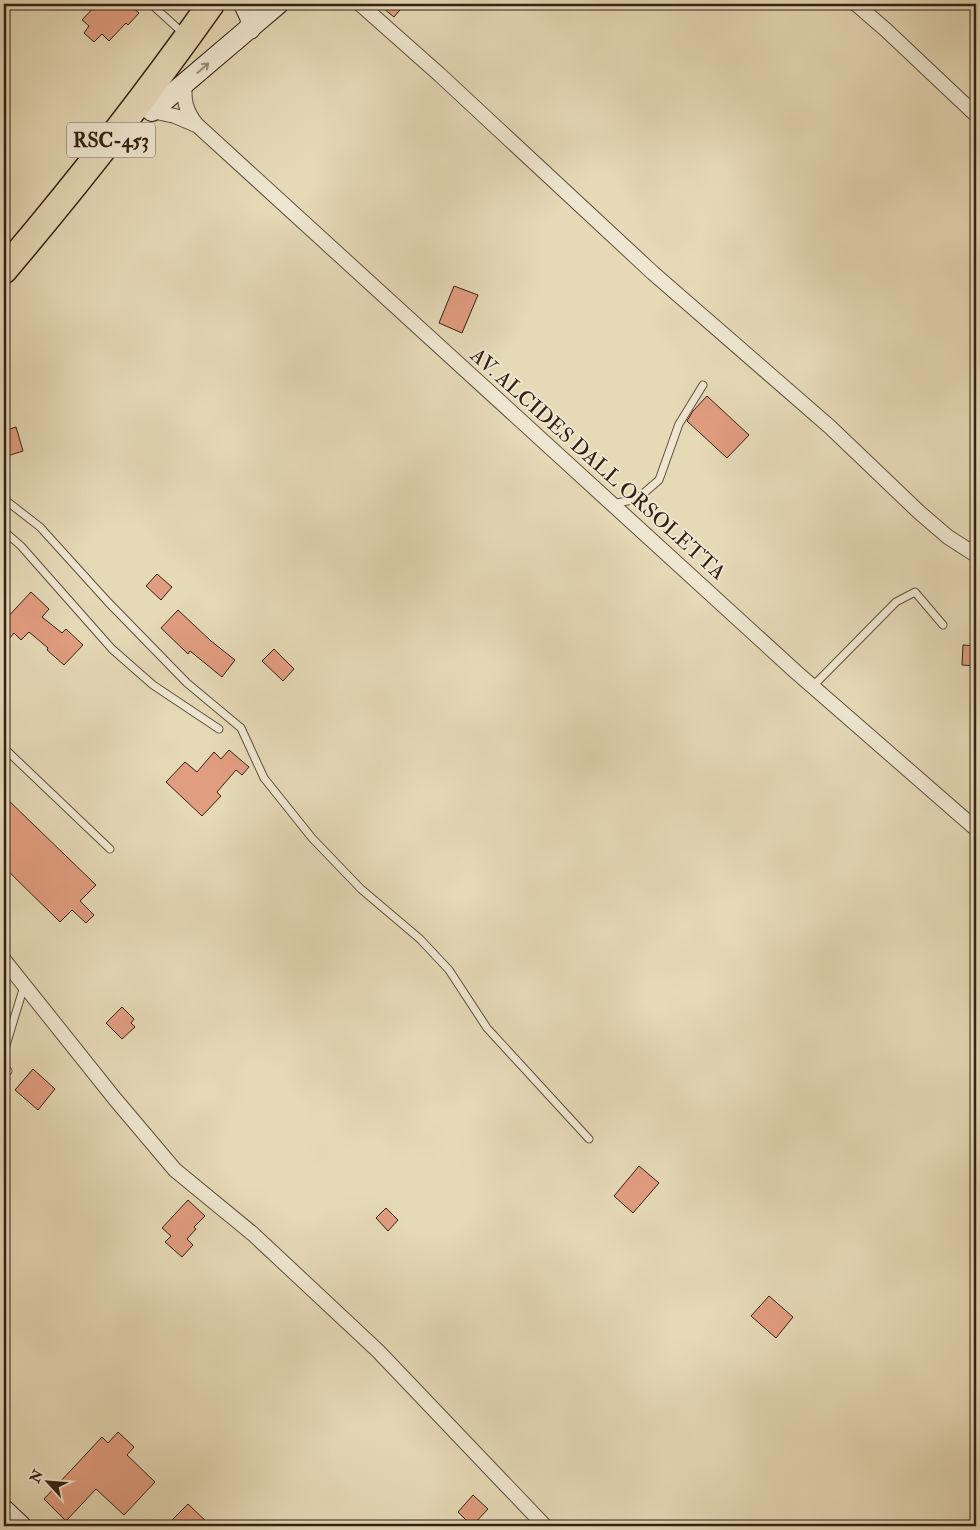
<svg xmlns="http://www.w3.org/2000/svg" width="980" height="1530" viewBox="0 0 980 1530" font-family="'IM FELL Double Pica',serif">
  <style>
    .building { fill: #e19d80; stroke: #342115 }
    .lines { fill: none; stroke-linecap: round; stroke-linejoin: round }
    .lane-casing { stroke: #604f3d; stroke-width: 9 }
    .street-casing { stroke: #604f3d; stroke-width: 16 }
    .secondary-casing { stroke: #342115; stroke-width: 22 }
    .highway-casing { stroke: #342115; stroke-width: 29 }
    .lane { stroke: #eee6d0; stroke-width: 7 }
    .street { stroke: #eee6d0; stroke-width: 14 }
    .secondary { stroke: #eee6d0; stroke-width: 20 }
    .highway { stroke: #e5d9b6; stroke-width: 26 }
    .oneway { stroke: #9a8d7c }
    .labels { text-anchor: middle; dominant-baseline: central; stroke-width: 4; stroke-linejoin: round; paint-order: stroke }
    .shield { fill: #eee6d0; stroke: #6c5c4d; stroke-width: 1 }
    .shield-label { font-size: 20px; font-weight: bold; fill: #342115 }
    .street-label { font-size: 21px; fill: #342115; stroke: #eee6d0 }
  </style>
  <rect width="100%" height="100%" fill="#e5d9b6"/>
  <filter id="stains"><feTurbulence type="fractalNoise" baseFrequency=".004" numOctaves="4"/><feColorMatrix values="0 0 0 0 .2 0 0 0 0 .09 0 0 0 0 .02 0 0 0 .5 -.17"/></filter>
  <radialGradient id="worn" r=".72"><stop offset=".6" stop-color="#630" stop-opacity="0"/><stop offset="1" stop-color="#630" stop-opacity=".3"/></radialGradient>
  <!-- building -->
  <path class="building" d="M 97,4 L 129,4 L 139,13 L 128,25 L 126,23 L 109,41 L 102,34 L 94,42 L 84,33 L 89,26 L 82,20 Z
    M 378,4 L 405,4 L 394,17 Z
    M 454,286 L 478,295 L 462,333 L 439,323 Z
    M 707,396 L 749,435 L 727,458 L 687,421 L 693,411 Z
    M 16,427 L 23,451 L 4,457 L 4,431 Z
    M 157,574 L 172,587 L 161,600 L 146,586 Z
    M 31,592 L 49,609 L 42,617 L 62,633 L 66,629 L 83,645 L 64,665 L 47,650 L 48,648 L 29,632 L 21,640 L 14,633 L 4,645 L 4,621 Z
    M 178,610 L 211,641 L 235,660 L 222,677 L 190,651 L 188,654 L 161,628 Z
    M 963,645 L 976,646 L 976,666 L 962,665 Z
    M 274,649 L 294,669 L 283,681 L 262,661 Z
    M 229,750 L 249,767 L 242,775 L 236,770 L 217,792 L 221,796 L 202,816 L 166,782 L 185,762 L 197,772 L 214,752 L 221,759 Z
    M 4,796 L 96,885 L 80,901 L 94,915 L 86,923 L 72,910 L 60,922 L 4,867 Z
    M 122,1007 L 134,1019 L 131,1023 L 135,1027 L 122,1039 L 106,1023 Z
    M 33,1069 L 55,1089 L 38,1110 L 15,1090 Z
    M 639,1166 L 659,1183 L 633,1213 L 614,1196 Z
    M 188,1200 L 205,1216 L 194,1227 L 196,1229 L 187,1239 L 193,1245 L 182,1257 L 165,1242 L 171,1236 L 162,1228 Z
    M 386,1208 L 398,1220 L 388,1231 L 376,1218 Z
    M 769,1296 L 793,1317 L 776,1338 L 751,1316 Z
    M 118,1432 L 134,1447 L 127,1455 L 155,1482 L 124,1515 L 96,1489 L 66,1521 L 44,1499 L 102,1437 L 108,1443 Z
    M 473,1495 L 488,1509 L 472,1526 L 458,1512 Z
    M 188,1504 L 211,1526 L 166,1526 Z"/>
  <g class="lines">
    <!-- lane casing -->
    <g class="lane-casing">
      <path id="lane" d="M 151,4 L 184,34
        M 4,499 L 40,527 L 108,602 L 187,683 L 241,728 L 264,778 L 312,838 L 361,889 L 420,939 L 449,970 L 487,1028 L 589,1139
        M 612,504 L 637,499 L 659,480 L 679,424 L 703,385
        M 4,531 L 21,546 L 112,649 L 153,685 L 219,729
        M 813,686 L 896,602 L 915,592 L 943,625
        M 4,748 L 110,849
        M 4,1052 L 24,986
        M 4,1066 L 8,1071"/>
    </g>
    <!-- street casing -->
    <g class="street-casing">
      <path id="street" d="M 360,4 L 440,75 L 653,273 L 830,427 L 920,513 L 948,537 L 976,555
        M 856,4 L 886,30 L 976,115
        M 185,83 C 183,100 186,112 197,125 L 796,672 L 976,829
        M 152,111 L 175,116 L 196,125
        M 4,960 L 115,1099 L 175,1170 L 253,1234 L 378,1351 L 545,1526"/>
    </g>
    <!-- secondary casing -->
    <g class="secondary-casing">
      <path id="secondary" d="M 244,4 L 251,19 L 250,29
        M 152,111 L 278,4
        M 4,1510 L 21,1526"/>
    </g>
    <!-- highway casing -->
    <g class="highway-casing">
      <path id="highway" d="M 4,270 C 77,184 146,96 211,4"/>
    </g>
    <!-- lane -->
    <use href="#lane" class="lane"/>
    <!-- street -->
    <use href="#street" class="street"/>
    <!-- secondary -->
    <use href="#secondary" class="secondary"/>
    <!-- highway -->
    <use href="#highway" class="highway"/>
  </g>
  <!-- one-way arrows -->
  <defs><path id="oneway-shaft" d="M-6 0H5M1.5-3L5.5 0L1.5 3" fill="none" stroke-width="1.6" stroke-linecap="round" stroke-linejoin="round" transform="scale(1.25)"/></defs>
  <use class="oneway" href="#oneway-shaft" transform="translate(203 68) rotate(-41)"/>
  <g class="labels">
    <!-- shield labels -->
    <rect class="shield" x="67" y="122.5" width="88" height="35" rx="4"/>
    <g class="shield-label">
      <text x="111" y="140">RSC-453</text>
    </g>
    <!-- street labels -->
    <g class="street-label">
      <text transform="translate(598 464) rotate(42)">AV. ALCIDES DALL ORSOLETTA</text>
    </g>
  </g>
  <!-- margin -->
  <rect width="980" height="1530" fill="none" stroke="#e5d9b6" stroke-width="20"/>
  <rect x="5" y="5" width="970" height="1520" fill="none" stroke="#342115" stroke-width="2.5"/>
  <rect x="10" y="10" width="960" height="1510" fill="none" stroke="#342115"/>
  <!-- north arrow -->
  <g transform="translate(48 1482) rotate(296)" stroke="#eee6d0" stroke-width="4" paint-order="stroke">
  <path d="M0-4L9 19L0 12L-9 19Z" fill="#342115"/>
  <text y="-8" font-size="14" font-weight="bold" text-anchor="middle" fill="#342115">N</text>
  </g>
  <rect width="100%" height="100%" filter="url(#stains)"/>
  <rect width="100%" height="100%" fill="url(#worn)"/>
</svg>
